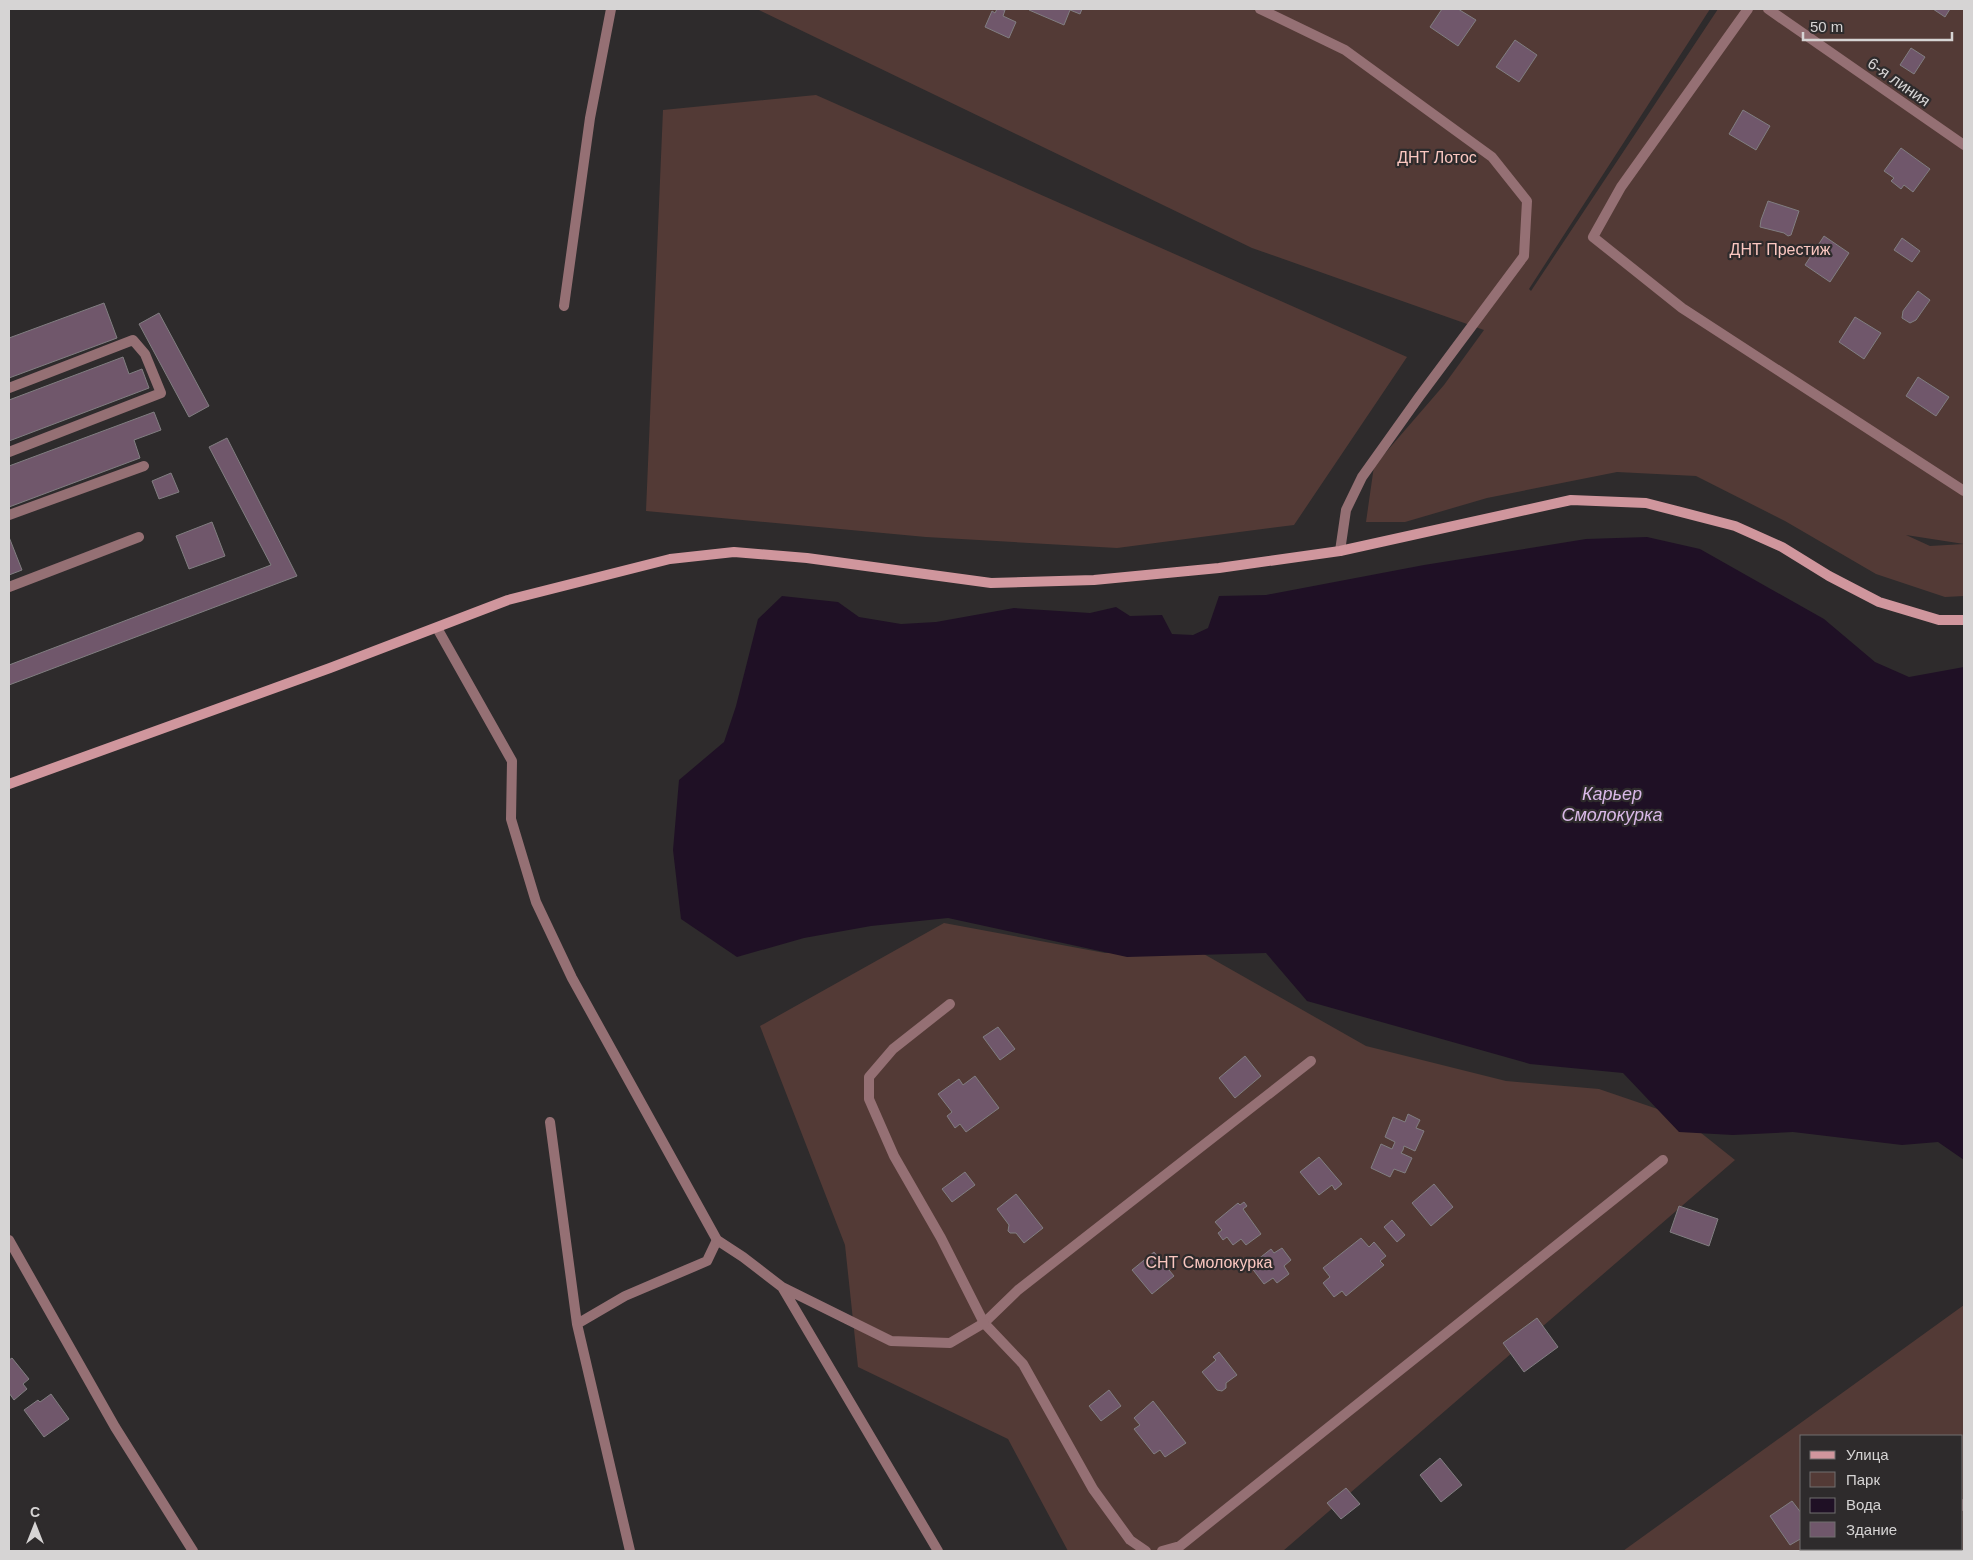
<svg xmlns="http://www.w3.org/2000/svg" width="1973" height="1560" viewBox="0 0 1973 1560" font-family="Arial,sans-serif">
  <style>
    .green { fill: #533a36; fill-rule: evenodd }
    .water { fill: #1f1025 }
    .building { fill: #70576b; stroke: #817e81 }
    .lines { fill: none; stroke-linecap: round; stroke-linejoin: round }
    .lane { stroke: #957074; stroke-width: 10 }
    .street { stroke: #957074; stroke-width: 10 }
    .secondary { stroke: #d0969d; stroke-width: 10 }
    .labels { text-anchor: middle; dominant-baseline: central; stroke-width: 4.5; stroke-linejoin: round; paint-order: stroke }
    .street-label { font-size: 16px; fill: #d6d4d4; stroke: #2e2b2c }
    .park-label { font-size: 16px; fill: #fac7c0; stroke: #2e2b2c }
    .water-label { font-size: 18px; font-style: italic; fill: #d9b8e7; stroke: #2e2b2c }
  </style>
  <rect width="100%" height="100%" fill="#2e2b2c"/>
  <!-- green -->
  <path class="green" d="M 757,9 L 1710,9 L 1529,289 L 1531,291 L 1718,9 L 1964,9 L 1964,544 L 1906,535 L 1930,546 L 1964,544 L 1964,596 L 1945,597 L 1876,574 L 1785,521 L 1696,476 L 1617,472 L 1487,498 L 1405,522 L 1366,522 L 1374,466 L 1444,385 L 1484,330 L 1252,248 Z
    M 816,95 L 1407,357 L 1294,525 L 1117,548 L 926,537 L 646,511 L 663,110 Z
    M 944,923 L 1105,953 L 1202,953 L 1366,1046 L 1506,1081 L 1599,1089 L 1681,1117 L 1735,1160 L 1283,1551 L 1068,1551 L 1008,1439 L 858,1367 L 845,1245 L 760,1026 Z
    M 1964,1305 L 1964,1551 L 1623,1551 ZM 1802,1436 L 1962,1436 L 1962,1549 L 1802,1549 Z"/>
  <!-- water -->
  <path class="water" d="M 1647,537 L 1700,549 L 1824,619 L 1875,662 L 1909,677 L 1964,667 L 1964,1160 L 1938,1142 L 1902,1145 L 1793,1132 L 1733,1135 L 1679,1132 L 1623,1073 L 1530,1064 L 1307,1001 L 1266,953 L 1127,957 L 948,918 L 871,926 L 804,938 L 737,957 L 681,919 L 673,850 L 679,780 L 724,742 L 736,706 L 758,619 L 782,596 L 838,602 L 859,617 L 901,624 L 936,622 L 1014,608 L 1090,613 L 1116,607 L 1130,616 L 1162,615 L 1172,634 L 1193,635 L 1208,628 L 1219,596 L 1266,595 L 1424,565 L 1586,539 Z"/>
  <!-- building -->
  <path class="building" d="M 997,9 L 1005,10 L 1003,16 L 1016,22 L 1009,38 L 985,27 L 992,11 L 995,13 Z
    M 1029,9 L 1082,9 L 1080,14 L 1070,10 L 1064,25 L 1029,10 Z
    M 1442,9 L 1458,9 L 1476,20 L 1458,46 L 1430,27 Z
    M 1933,9 L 1950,9 L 1945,17 Z
    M 1515,40 L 1537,55 L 1519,82 L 1496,67 Z
    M 1911,48 L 1925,57 L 1914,74 L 1900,65 Z
    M 1743,110 L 1770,126 L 1756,150 L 1729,134 Z
    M 1901,148 L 1930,169 L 1913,192 L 1904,185 L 1901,189 L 1891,181 L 1894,178 L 1884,171 Z
    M 1768,201 L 1799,211 L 1791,235 L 1788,236 L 1784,233 L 1760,227 L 1761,220 Z
    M 1824,236 L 1849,253 L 1830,282 L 1805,265 Z
    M 1902,238 L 1920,251 L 1912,262 L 1894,250 Z
    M 1918,291 L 1930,300 L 1916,320 L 1910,323 L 1902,318 L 1903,311 Z
    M 104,303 L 117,338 L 9,378 L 9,338 Z
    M 159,313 L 209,406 L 189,417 L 139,324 Z
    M 1855,317 L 1881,333 L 1864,359 L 1839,342 Z
    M 123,357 L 129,374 L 142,369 L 149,388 L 9,441 L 9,400 Z
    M 1918,377 L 1949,397 L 1936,416 L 1906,396 Z
    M 154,412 L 161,430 L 134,440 L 140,458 L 9,507 L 9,466 Z
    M 227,438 L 297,576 L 9,685 L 9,665 L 271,565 L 209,447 Z
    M 171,473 L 179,492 L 159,499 L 152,481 Z
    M 212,522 L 225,556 L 189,569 L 176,536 Z
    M 9,537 L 22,570 L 9,575 Z
    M 998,1027 L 1015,1049 L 1000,1060 L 983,1037 Z
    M 1245,1056 L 1261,1076 L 1235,1098 L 1219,1078 Z
    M 975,1076 L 999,1108 L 966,1132 L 960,1124 L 955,1128 L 947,1116 L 952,1112 L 938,1094 L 959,1079 L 963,1085 Z
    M 1408,1114 L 1420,1120 L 1416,1128 L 1424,1131 L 1415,1151 L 1404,1146 L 1403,1150 L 1401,1153 L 1412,1158 L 1405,1173 L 1394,1169 L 1390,1177 L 1371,1168 L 1381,1144 L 1392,1149 L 1395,1142 L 1385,1137 L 1393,1117 L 1405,1122 Z
    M 1319,1157 L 1342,1184 L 1335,1190 L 1332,1185 L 1319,1195 L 1300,1172 Z
    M 965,1172 L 975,1185 L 952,1202 L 942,1189 Z
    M 1434,1184 L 1453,1207 L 1431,1226 L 1412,1203 Z
    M 1016,1194 L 1043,1228 L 1024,1243 L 1016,1233 L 1010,1233 L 1008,1231 L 1009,1225 L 997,1209 Z
    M 1244,1202 L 1247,1206 L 1243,1209 L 1261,1234 L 1246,1245 L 1241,1239 L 1233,1245 L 1227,1237 L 1223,1240 L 1218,1233 L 1222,1230 L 1215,1222 L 1238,1203 L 1240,1205 Z
    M 1679,1206 L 1718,1219 L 1709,1246 L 1670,1232 Z
    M 1392,1220 L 1405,1235 L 1397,1242 L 1384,1227 Z
    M 1361,1238 L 1369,1247 L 1374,1242 L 1386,1256 L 1380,1261 L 1384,1265 L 1346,1296 L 1342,1291 L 1334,1297 L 1323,1283 L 1330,1277 L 1323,1268 Z
    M 1282,1248 L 1291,1260 L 1284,1266 L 1289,1274 L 1277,1283 L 1273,1278 L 1264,1284 L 1251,1267 L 1252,1264 L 1271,1249 L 1274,1253 Z
    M 1154,1252 L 1174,1276 L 1152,1294 L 1132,1270 Z
    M 1537,1318 L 1558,1347 L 1524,1372 L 1503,1343 Z
    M 1219,1352 L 1237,1375 L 1226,1383 L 1226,1388 L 1222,1391 L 1217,1390 L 1202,1372 L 1216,1360 L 1213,1357 Z
    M 12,1358 L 29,1379 L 23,1384 L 27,1389 L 14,1400 L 9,1393 L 9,1360 Z
    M 1109,1390 L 1121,1406 L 1101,1421 L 1089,1406 Z
    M 51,1394 L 69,1419 L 44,1437 L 24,1410 L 38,1400 L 40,1402 Z
    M 1153,1401 L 1186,1443 L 1165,1457 L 1160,1450 L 1154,1454 L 1134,1429 L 1140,1425 L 1134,1418 Z
    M 1440,1458 L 1462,1485 L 1441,1502 L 1420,1475 Z
    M 1346,1488 L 1360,1504 L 1341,1519 L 1327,1503 Z
    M 1792,1501 L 1802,1514 L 1802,1538 L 1790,1545 L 1770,1516 Z"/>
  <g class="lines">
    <!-- lane -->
    <path class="lane" d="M 564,306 L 590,118 L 611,9
      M 9,388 L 133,340 L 145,354 L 161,393 L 9,452
      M 9,515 L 144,466
      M 9,587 L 139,537
      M 950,1004 L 893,1049 L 869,1077 L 869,1099 L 894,1156 L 941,1238 L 984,1323 L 1023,1364 L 1093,1489 L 1130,1540 L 1146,1551
      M 550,1122 L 577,1324 L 630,1551
      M 984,1323 L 1018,1290 L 1311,1061
      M 577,1324 L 625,1296 L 707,1261 L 717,1240
      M 1962,1506 L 1964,1504
      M 1162,1551 L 1180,1546 L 1663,1160
      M 1903,1551 L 1907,1549"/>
    <!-- street -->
    <path class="street" d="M 1260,9 L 1345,50 L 1492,157 L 1527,201 L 1524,256 L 1419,397 L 1362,477 L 1346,510 L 1340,551
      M 1748,9 L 1621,187 L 1593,237 L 1682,308 L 1964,491
      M 1768,9 L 1964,145
      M 437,628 L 512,761 L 511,819 L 536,902 L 572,978 L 717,1240 L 743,1257 L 782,1287 L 891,1341 L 950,1343 L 984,1323
      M 9,1240 L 115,1427 L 193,1551
      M 782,1287 L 938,1551"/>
    <!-- secondary -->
    <path class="secondary" d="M 9,784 L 330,668 L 508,600 L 670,559 L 734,552 L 807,558 L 991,583 L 1094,580 L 1219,568 L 1340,551 L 1571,500 L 1646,503 L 1735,526 L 1782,547 L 1829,576 L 1879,602 L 1939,620 L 1964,620"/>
  </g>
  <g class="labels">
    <!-- street labels -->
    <g class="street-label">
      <text transform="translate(1899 82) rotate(35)">6-я линия</text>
    </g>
    <!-- park labels -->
    <g class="park-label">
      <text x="1437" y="157">ДНТ Лотос</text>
      <text x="1780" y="249">ДНТ Престиж</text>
      <text x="1209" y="1262">СНТ Смолокурка</text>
    </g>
    <!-- water labels -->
    <g class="water-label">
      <text x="1612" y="794">Карьер<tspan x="1612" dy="21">Смолокурка</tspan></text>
    </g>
  </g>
  <!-- border -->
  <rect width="1973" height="1560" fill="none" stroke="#d6d4d4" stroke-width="20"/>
  <!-- legend -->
  <rect x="1800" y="1435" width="162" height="115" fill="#2e2b2c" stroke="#716f6f"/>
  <rect x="1810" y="1451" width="25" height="8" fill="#d0969d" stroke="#716f6f"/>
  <text x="1846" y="1460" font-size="15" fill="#d6d4d4">Улица</text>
  <rect x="1810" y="1472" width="25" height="15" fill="#533a36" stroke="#716f6f"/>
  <text x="1846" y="1485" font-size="15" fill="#d6d4d4">Парк</text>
  <rect x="1810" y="1498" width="25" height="15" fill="#1f1025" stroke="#716f6f"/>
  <text x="1846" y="1510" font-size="15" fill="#d6d4d4">Вода</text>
  <rect x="1810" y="1522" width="25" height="15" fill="#70576b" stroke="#716f6f"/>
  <text x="1846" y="1535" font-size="15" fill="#d6d4d4">Здание</text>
  <!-- north arrow -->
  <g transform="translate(35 1525)" stroke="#2e2b2c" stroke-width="4" paint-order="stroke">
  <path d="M0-4L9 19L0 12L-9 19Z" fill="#d6d4d4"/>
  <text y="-8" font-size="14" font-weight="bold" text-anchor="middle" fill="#d6d4d4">С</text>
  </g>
  <!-- scale -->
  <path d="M1803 32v8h149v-8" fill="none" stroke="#d6d4d4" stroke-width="2.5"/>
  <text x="1810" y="32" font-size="15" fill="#d6d4d4" stroke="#2e2b2c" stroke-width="4" paint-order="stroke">50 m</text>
</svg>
